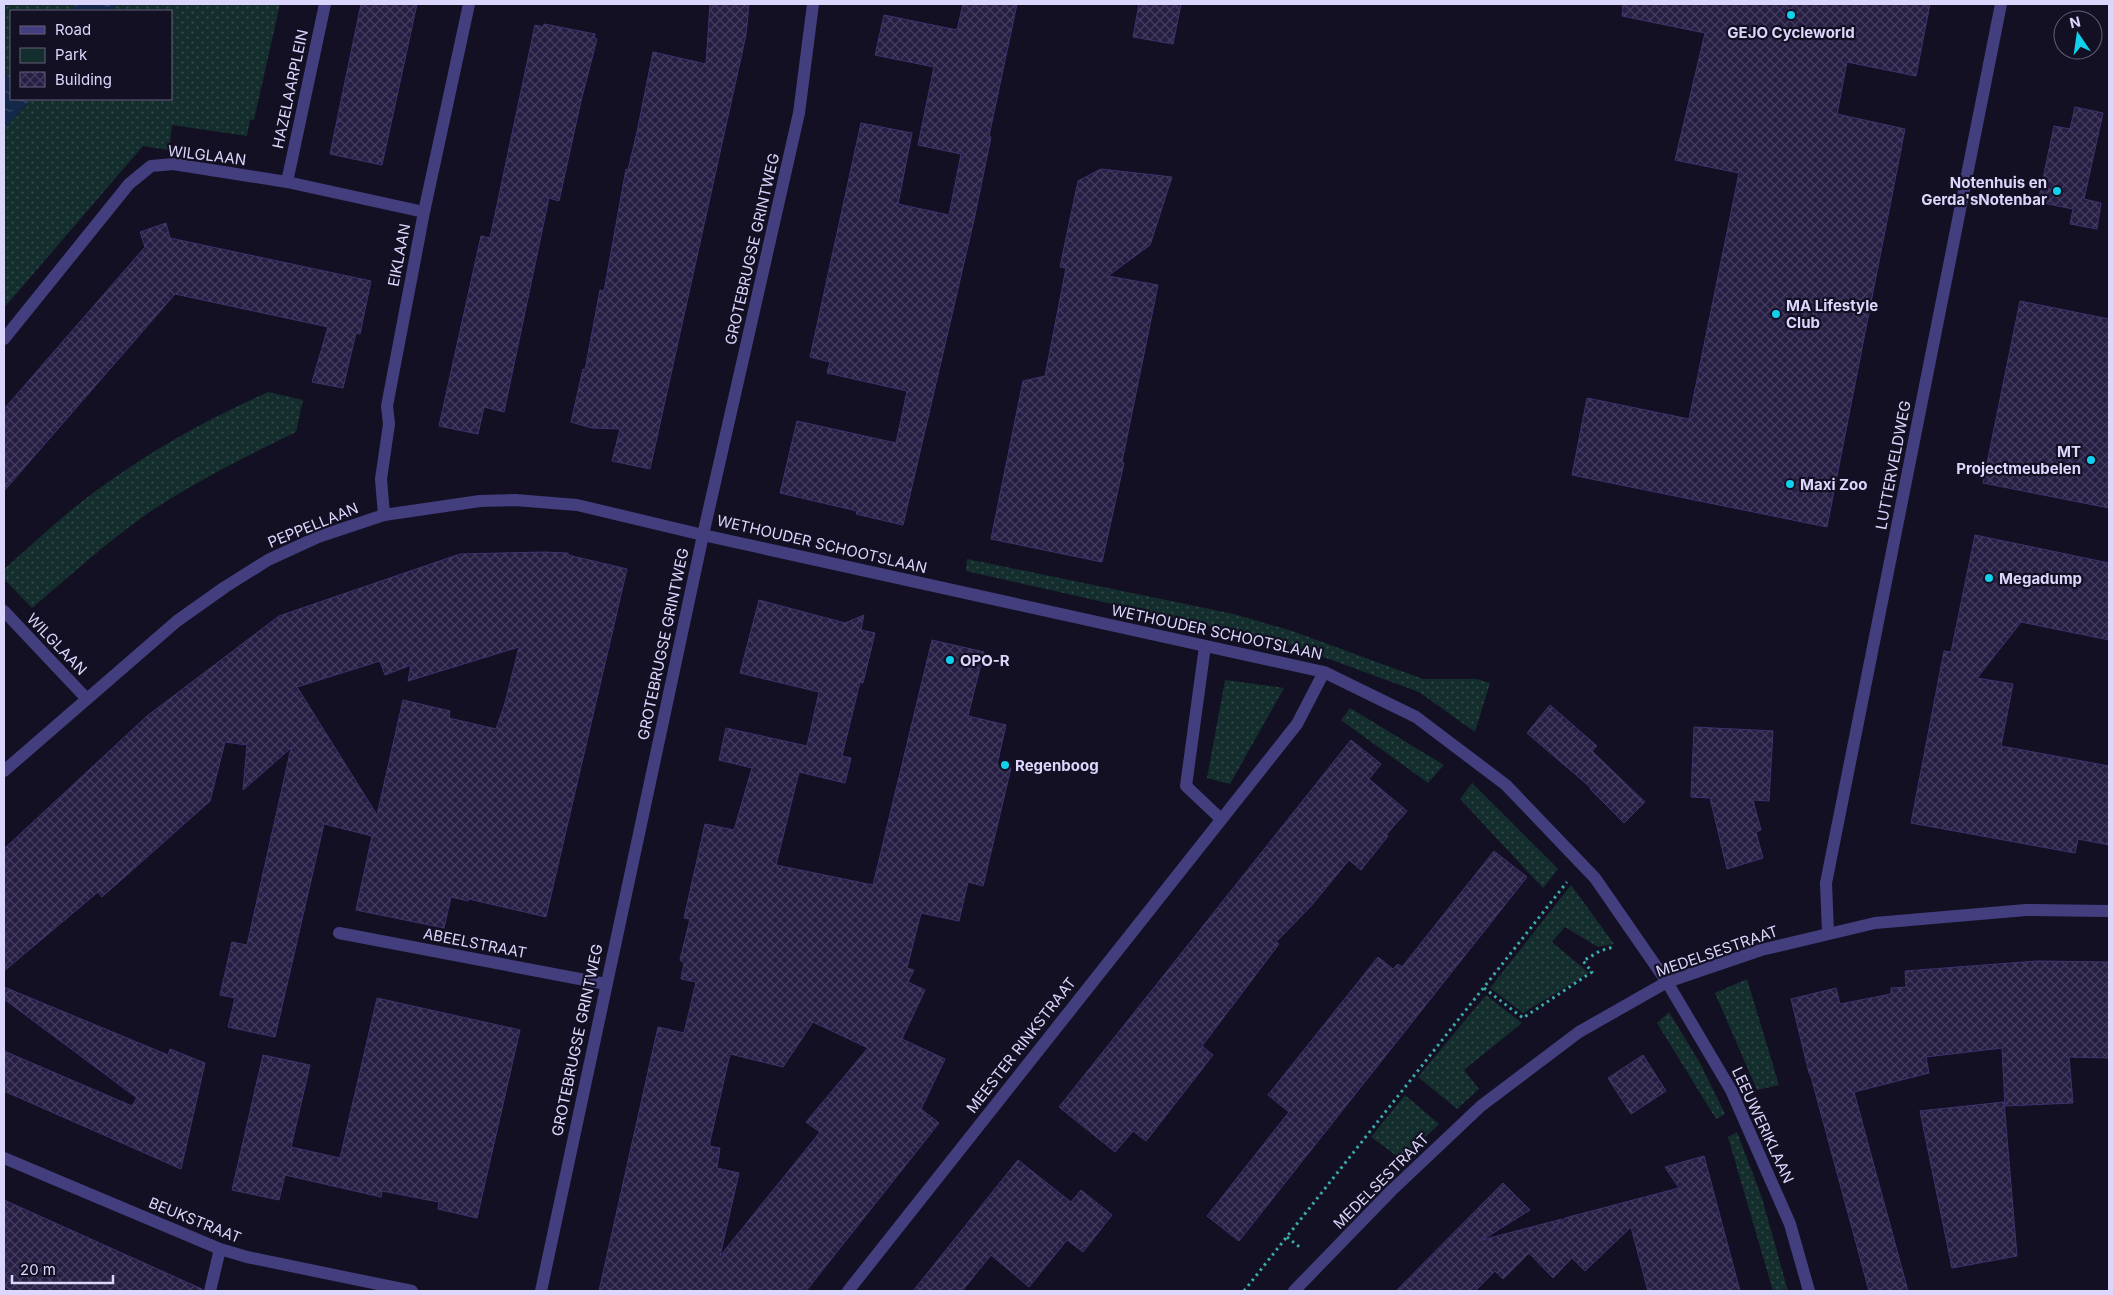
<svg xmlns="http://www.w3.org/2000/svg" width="2113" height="1295" viewBox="0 0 2113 1295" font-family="Inter,sans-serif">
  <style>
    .green { fill: url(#green-dots) }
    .water { fill: url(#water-ripples) }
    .building { fill: url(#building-cross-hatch); stroke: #3f326d; fill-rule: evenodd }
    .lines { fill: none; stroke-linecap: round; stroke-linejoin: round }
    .path { stroke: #39ada9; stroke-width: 3; stroke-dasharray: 2.5 4; stroke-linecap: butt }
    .minor { stroke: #433f7f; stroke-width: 12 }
    .poi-dot { fill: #12d1ec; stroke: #141024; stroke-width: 2 }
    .labels { text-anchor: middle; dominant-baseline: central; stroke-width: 4.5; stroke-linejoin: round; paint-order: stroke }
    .poi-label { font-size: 15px; font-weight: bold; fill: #dbd6fc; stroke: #141024; text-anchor: start }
    .street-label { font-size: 15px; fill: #dbd6fc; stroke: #141024 }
  </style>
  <defs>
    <pattern id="green-dots" width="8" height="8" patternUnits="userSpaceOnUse" patternTransform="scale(1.25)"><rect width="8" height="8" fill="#142d2d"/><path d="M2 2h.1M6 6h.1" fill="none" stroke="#364b4c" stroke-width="1.8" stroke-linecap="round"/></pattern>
    <pattern id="water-ripples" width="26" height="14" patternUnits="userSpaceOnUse" patternTransform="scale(1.25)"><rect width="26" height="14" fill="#14284a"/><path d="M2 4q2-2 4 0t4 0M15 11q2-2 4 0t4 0" fill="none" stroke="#364665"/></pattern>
    <pattern id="building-cross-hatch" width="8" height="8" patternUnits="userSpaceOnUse" patternTransform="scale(1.25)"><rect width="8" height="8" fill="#261e43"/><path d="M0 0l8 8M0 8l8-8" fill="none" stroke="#453e5f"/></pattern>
  </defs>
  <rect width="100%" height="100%" fill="#141024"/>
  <!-- green -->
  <path class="green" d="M 4,4 L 77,4 L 70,11 L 11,11 L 11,71 L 4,78 Z
    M 117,4 L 280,4 L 254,120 L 250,120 L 247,136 L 172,125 L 169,150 L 143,146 L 4,308 L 4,129 L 31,99 L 171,99 L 171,11 L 110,11 Z
    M 268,392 L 303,400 L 296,432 C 247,456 197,481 151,511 C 109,540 71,575 32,608 L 4,579 L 4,569 C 34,543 64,514 97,490 C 150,451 207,419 268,392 Z
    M 967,559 L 1234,614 L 1295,632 L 1423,679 L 1477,679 L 1490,683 L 1475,732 L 1419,692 L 1288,644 L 966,571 Z
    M 1225,680 L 1284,688 L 1230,784 L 1207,778 Z
    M 1350,708 L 1444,765 L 1428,783 L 1341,720 Z
    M 1472,783 L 1558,869 L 1543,888 L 1460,799 Z
    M 1571,885 L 1614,944 L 1598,947 L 1565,927 L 1552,942 L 1589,973 L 1523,1013 L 1490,988 Z
    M 1747,979 L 1779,1085 L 1757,1090 L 1715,993 Z
    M 1486,995 L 1522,1023 L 1464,1070 L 1479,1089 L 1457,1109 L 1418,1077 Z
    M 1669,1012 L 1700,1063 L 1725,1114 L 1716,1119 L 1657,1023 Z
    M 1405,1095 L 1439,1124 L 1402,1160 L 1371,1137 Z
    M 1737,1132 L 1762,1198 L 1788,1291 L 1773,1291 L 1728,1137 Z"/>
  <!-- water -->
  <path class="water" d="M 77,4 L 117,4 L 110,11 L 70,11 Z
    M 11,71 L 11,99 L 31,99 L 4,129 L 4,78 Z"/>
  <!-- building -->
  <path class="building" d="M 361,4 L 417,4 L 382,165 L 330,154 Z
    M 710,4 L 749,4 L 746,35 L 650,469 L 612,461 L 620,429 L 592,428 L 571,422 L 583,369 L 585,370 L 600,290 L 604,291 L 626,169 L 628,170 L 637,132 L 653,52 L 706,64 Z
    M 963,4 L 1017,4 L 989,136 L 991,137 L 974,220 L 903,525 L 856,514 L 857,511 L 780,493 L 797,421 L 896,443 L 907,391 L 827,373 L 830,362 L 810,357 L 861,123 L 912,133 L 898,204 L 949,215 L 961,154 L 918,145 L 934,67 L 875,55 L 884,15 L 957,30 Z
    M 1139,4 L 1181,4 L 1173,44 L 1133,37 Z
    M 1623,4 L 1930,4 L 1916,76 L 1847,62 L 1837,114 L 1905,129 L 1827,527 L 1572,475 L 1587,398 L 1689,419 L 1739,173 L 1675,160 L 1705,33 L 1622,16 Z
    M 544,24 L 595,34 L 594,38 L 597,39 L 581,101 L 559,201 L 549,198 L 504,412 L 484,407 L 478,434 L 439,426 L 481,236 L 490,238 L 535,25 L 543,27 Z
    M 2075,107 L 2103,113 L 2084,199 L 2101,203 L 2097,229 L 2070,224 L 2073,209 L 2038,202 L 2054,126 L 2070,129 Z
    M 1101,169 L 1172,177 L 1150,245 L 1108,276 L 1158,285 L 1122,462 L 1124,463 L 1102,562 L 991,539 L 1023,381 L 1045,376 L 1066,268 L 1060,267 L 1078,181 Z
    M 166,223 L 170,238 L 371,281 L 360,334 L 356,333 L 343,388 L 312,382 L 328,327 L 175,294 L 4,491 L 4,409 L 145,247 L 140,232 Z
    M 2020,301 L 2109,319 L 2109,508 L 1983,483 Z
    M 1975,535 L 2109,563 L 2109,640 L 2021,622 L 1977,678 L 2013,684 L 2001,746 L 2109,766 L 2109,845 L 2078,839 L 2075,853 L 1911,823 L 1944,651 L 1951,652 Z
    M 544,552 L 568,553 L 568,555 L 627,569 L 546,917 L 469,899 L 468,901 L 451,897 L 444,928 L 356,910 L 372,836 L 324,824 L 275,1037 L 228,1027 L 235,998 L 220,995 L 232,942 L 247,945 L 291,748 L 243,790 L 247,745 L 225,742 L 210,801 L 102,897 L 98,892 L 4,971 L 4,849 L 147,716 L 279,616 L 460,554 ZM 519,647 L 505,703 L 496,729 L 449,718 L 450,711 L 403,700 L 377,815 L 297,687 L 380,661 L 385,675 L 411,665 L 408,681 Z
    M 759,600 L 845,623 L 864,615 L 861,630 L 875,633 L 863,683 L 860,682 L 842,756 L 851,758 L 845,783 L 799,772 L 776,865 L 873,885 L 932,640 L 984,652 L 968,716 L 1006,725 L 997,765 L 1011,768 L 983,886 L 968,882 L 959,921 L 921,913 L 907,968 L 914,970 L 908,982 L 925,990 L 902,1039 L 945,1059 L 921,1109 L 939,1123 L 806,1291 L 599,1291 L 658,1027 L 684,1033 L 696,982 L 681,979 L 684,963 L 680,960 L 690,919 L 684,918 L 705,824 L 734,830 L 752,768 L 719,760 L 726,728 L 807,746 L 819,692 L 740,673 ZM 813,1022 L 868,1048 L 806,1122 L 820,1132 L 720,1256 L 739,1173 L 717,1168 L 720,1148 L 709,1146 L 730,1054 L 783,1067 Z
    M 1550,705 L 1597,746 L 1592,751 L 1645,802 L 1624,823 L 1590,789 L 1591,788 L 1527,733 Z
    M 1694,727 L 1773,731 L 1769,801 L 1753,800 L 1761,830 L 1756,832 L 1763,858 L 1727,869 L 1710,798 L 1691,797 Z
    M 1351,740 L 1381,764 L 1369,779 L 1407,811 L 1386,835 L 1388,836 L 1361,870 L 1349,860 L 1311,906 L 1276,942 L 1279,944 L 1202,1046 L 1213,1055 L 1146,1141 L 1133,1131 L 1115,1152 L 1059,1107 Z
    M 1494,851 L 1527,877 L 1239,1241 L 1207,1216 L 1289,1112 L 1268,1095 L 1378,957 L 1393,969 L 1398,964 L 1402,967 Z
    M 2037,961 L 2109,962 L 2109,1058 L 2069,1057 L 2073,1103 L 2005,1106 L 2002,1048 L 1926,1057 L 1929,1073 L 1854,1092 L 1908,1291 L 1869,1291 L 1810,1073 L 1809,1073 L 1791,999 L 1836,988 L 1840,1004 L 1891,994 L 1891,988 L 1906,987 L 1905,971 Z
    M 4,987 L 168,1055 L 170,1049 L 205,1063 L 181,1169 L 4,1091 L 4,1051 L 132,1106 L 137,1098 L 4,999 Z
    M 377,998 L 520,1030 L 477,1218 L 438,1209 L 439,1202 L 382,1191 L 381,1197 L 285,1175 L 279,1200 L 232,1190 L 263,1055 L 310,1065 L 291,1147 L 340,1158 Z
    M 1643,1055 L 1666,1091 L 1631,1114 L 1608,1078 Z
    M 2004,1102 L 2017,1256 L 1952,1268 L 1920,1111 Z
    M 1704,1156 L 1740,1291 L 1648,1291 L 1631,1227 L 1585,1271 L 1572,1258 L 1553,1278 L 1529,1253 L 1503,1279 L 1495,1271 L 1475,1291 L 1396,1291 L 1503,1183 L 1530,1210 L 1482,1240 L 1562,1219 L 1551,1231 L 1565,1218 L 1679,1188 L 1665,1167 Z
    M 1018,1160 L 1071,1202 L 1081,1190 L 1112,1215 L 1083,1252 L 1067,1240 L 1029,1287 L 991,1255 L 962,1291 L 913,1291 Z
    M 4,1200 L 202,1289 L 202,1291 L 4,1291 Z"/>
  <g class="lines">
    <!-- path -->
    <path class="path" d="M 1484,988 L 1523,1018 L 1592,972 L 1583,961 L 1600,951 L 1613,947
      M 1287,1237 L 1302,1249
      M 1244,1291 L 1567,882"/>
    <!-- minor -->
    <path class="minor" d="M 287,182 L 325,4
      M 4,339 L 129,184 L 151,166 L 173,164 L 287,182 L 424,212
      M 384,515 L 381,479 L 389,424 L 387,406 L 424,212 L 469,4
      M 4,611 L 86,698
      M 1205,646 L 1186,786 L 1221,819
      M 4,771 L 177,621 L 225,587 L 268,560 L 318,537 L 384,515 L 480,501 L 515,500 L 577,505 L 703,535 L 1324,672 L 1416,717 L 1506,785 L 1595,878 L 1667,982 L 1731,1090 L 1790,1224 L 1809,1291
      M 339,933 L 606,984
      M 1828,933 L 1826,883 L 2001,4
      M 4,1158 L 220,1249 L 247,1257 L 412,1291
      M 210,1291 L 220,1249
      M 541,1291 L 703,535 L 799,113 L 813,4
      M 848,1291 L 1297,724 L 1324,672
      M 1294,1291 L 1391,1191 L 1481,1106 L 1579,1032 L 1667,982 L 1761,950 L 1875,923 L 2026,910 L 2109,911"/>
  </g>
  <!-- markers -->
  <g class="poi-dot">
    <circle cx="1791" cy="15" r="5"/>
    <circle cx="2057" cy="191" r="5"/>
    <circle cx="1776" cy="314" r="5"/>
    <circle cx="2091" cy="460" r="5"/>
    <circle cx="1790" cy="484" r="5"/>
    <circle cx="1989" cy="578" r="5"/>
    <circle cx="950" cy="660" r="5"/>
    <circle cx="1005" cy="765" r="5"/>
  </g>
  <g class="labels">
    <!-- poi labels -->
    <g class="poi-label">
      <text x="1791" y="32" text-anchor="middle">GEJO Cycleworld</text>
      <text x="2047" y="182" text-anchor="end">Notenhuis en<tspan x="2047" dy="17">Gerda'sNotenbar</tspan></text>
      <text x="1786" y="305">MA Lifestyle<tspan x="1786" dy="17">Club</tspan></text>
      <text x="2081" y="451" text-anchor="end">MT<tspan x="2081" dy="17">Projectmeubelen</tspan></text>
      <text x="1800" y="484">Maxi Zoo</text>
      <text x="1999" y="578">Megadump</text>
      <text x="960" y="660">OPO-R</text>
      <text x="1015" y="765">Regenboog</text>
    </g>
    <!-- street labels -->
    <g class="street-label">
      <text transform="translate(290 89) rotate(-78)">HAZELAARPLEIN</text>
      <text transform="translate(207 155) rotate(7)">WILGLAAN</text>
      <text transform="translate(752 249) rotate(-77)">GROTEBRUGSE GRINTWEG</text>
      <text transform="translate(399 255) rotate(-79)">EIKLAAN</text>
      <text transform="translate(1893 465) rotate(-79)">LUTTERVELDWEG</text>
      <text transform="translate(313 525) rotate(-22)">PEPPELLAAN</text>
      <text transform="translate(822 544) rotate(13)">WETHOUDER SCHOOTSLAAN</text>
      <text transform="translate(1217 632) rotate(12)">WETHOUDER SCHOOTSLAAN</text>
      <text transform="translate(57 644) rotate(46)">WILGLAAN</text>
      <text transform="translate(663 644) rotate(-78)">GROTEBRUGSE GRINTWEG</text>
      <text transform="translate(475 943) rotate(11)">ABEELSTRAAT</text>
      <text transform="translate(1717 951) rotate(-19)">MEDELSESTRAAT</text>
      <text transform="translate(577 1040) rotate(-78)">GROTEBRUGSE GRINTWEG</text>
      <text transform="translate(1021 1045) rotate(-52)">MEESTER RINKSTRAAT</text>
      <text transform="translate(1763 1125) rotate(65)">LEEUWERIKLAAN</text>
      <text transform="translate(1381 1181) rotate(-45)">MEDELSESTRAAT</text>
      <text transform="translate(195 1220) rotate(22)">BEUKSTRAAT</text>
    </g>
  </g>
  <!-- border -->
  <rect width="2113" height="1295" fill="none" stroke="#dbd6fc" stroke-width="10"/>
  <!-- legend -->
  <rect x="10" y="10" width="162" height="90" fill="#141024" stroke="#645f7a"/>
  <rect x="20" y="26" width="25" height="8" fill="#433f7f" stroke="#645f7a"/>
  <text x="55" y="35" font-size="15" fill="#dbd6fc">Road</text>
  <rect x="20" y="48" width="25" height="15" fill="#142d2d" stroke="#645f7a"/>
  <text x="55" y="60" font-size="15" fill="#dbd6fc">Park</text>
  <rect x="20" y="72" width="25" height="15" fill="url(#building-cross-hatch)" stroke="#645f7a"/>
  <text x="55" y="85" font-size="15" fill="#dbd6fc">Building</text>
  <!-- north arrow -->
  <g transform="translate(2078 35) rotate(347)"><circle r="24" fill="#141024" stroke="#645f7a"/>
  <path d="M0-4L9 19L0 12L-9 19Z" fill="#12d1ec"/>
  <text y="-8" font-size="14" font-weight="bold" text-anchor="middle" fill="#dbd6fc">N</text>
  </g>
  <!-- scale -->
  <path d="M12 1275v8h101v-8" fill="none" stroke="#dbd6fc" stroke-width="2.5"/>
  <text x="20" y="1275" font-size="15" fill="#dbd6fc" stroke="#141024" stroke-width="4" paint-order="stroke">20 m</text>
</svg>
